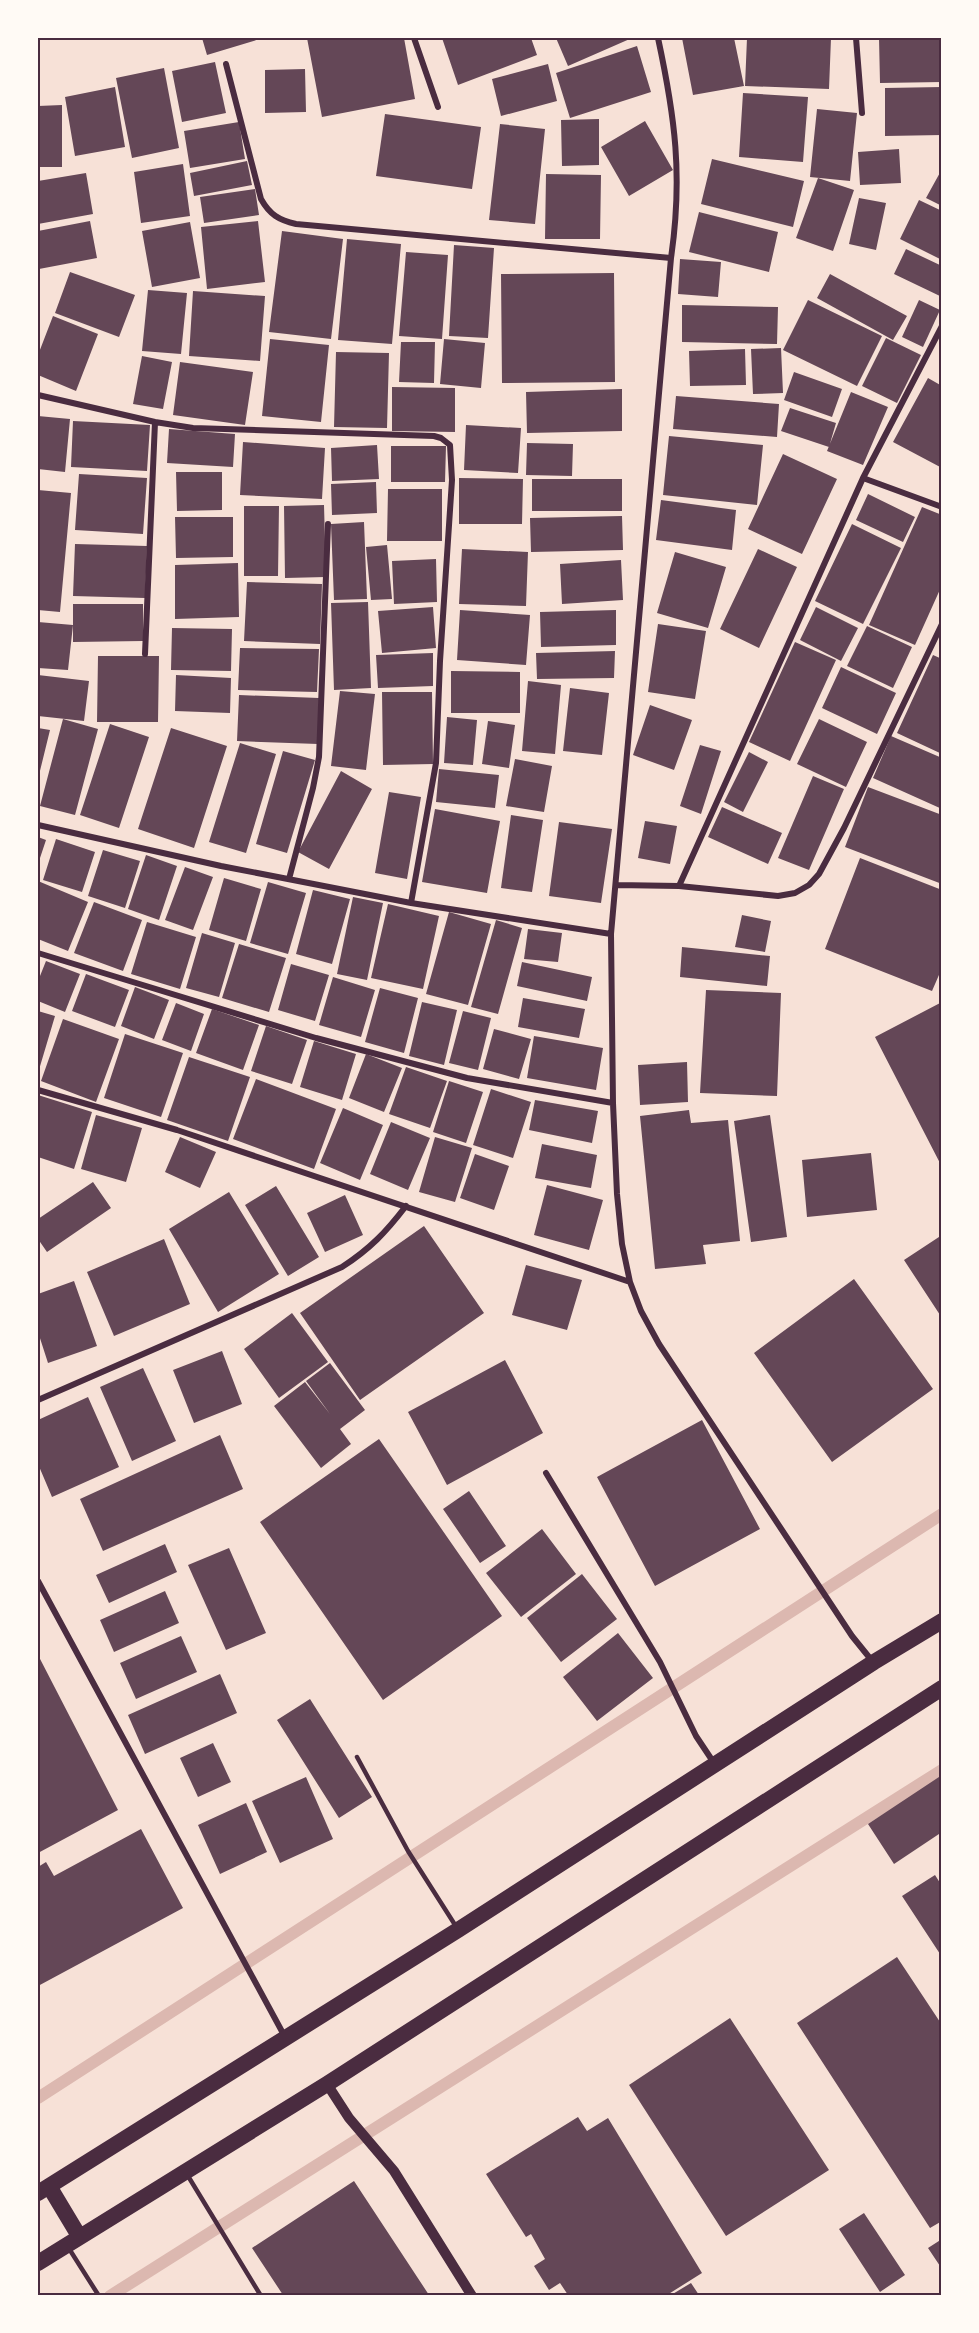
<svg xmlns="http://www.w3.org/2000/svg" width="979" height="2333" viewBox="0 0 979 2333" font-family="'Archivo Narrow',sans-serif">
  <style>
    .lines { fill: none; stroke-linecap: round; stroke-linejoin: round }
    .stream { stroke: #dcb8b0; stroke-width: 12 }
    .building { fill: #644757 }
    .service { stroke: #4a2c40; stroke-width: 4.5 }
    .minor { stroke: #4a2c40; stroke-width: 6 }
    .tertiary { stroke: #4a2c40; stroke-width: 10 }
    .trunk { stroke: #4a2c40; stroke-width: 16 }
    .neatline { fill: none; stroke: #4a2c40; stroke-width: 2 }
  </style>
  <rect width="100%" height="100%" fill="#f7e1d7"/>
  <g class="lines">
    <!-- stream -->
    <path class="stream" d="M 38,2098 L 942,1514
      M 110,2296 L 942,1770"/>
  </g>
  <!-- building -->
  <path class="building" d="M 202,38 L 263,38 L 207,55 Z
    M 307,38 L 404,38 L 415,99 L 322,117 Z
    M 442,38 L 531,38 L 537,55 L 458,85 Z
    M 556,38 L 632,38 L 568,66 Z
    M 682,38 L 734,38 L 744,86 L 693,95 Z
    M 747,38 L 831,38 L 829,89 L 745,86 Z
    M 879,38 L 942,38 L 942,82 L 880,83 Z
    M 637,46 L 651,92 L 570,118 L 556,73 Z
    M 215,62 L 226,113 L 182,122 L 172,71 Z
    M 548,64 L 557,101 L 501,116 L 492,79 Z
    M 164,68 L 179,148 L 132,158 L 116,78 Z
    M 305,69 L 306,112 L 265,113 L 265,70 Z
    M 115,87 L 125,147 L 75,156 L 65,97 Z
    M 942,87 L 942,135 L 885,136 L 885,88 Z
    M 743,93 L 808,97 L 803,162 L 739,157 Z
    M 62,105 L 62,167 L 38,167 L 38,106 Z
    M 817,109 L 857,113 L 850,181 L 810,177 Z
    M 385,114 L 481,127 L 472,189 L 376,176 Z
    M 599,119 L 599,165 L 562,166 L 561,120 Z
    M 645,121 L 673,170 L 629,196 L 601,147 Z
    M 239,122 L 245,159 L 190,168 L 184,131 Z
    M 500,124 L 545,129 L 535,224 L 489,220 Z
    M 899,149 L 901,183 L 860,185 L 858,152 Z
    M 712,159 L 804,181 L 793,227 L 701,204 Z
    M 247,161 L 252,185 L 194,196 L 190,173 Z
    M 183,164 L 190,216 L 141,223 L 134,172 Z
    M 942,169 L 942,206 L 926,198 Z
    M 86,173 L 93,214 L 38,224 L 38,181 Z
    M 546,174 L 601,175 L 600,239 L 545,239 Z
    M 818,178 L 854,190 L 833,251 L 796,238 Z
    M 255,189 L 259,215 L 204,223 L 200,197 Z
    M 859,198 L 886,203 L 876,250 L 849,244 Z
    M 919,200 L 942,211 L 942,260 L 900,239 Z
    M 699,212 L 778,232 L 769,272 L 689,252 Z
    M 90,221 L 97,258 L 39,269 L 38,231 Z
    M 258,221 L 265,282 L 207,289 L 201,227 Z
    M 190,222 L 200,278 L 152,287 L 142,231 Z
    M 282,231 L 343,239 L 331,339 L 269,332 Z
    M 347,239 L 401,244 L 392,344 L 338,340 Z
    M 454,245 L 494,248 L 488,338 L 449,336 Z
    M 906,249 L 942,266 L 942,297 L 894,274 Z
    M 406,252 L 448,255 L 442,339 L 399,336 Z
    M 680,259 L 721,262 L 718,297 L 678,294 Z
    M 70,272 L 135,295 L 119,337 L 55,313 Z
    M 614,273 L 615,382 L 502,383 L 501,274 Z
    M 830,274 L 907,316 L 893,340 L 817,298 Z
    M 148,290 L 187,293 L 181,354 L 142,351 Z
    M 193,291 L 265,296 L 260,361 L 189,356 Z
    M 808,300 L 882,336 L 857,386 L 783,350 Z
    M 919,300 L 940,310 L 923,347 L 902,337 Z
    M 682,305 L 778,307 L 777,344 L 682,342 Z
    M 53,316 L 98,334 L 76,391 L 38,375 L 38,355 Z
    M 886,338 L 921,355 L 897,403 L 862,386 Z
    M 270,339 L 329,345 L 321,422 L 262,416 Z
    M 444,339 L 485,343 L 481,388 L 440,384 Z
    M 401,342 L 435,342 L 434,383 L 399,382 Z
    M 781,348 L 783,393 L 753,394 L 751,349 Z
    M 745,349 L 746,385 L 690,386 L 689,351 Z
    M 336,352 L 389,353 L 387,428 L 334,427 Z
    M 142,356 L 172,362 L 163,409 L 133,404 Z
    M 180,362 L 253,372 L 245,425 L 173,415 Z
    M 794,372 L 842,389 L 832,417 L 784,400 Z
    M 928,378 L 942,386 L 942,468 L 893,442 Z
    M 392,387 L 455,388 L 455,432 L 392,431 Z
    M 622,389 L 622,431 L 527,433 L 526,392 Z
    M 851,392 L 888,407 L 863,465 L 827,451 Z
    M 676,396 L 779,404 L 777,437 L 673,429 Z
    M 790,408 L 836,423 L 829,447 L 781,431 Z
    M 38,416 L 70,419 L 65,472 L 38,469 Z
    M 73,421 L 150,425 L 147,471 L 71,467 Z
    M 466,425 L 521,428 L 518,473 L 464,470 Z
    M 169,429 L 235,434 L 233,467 L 167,463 Z
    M 669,436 L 763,445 L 757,505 L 663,495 Z
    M 243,442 L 325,448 L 322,499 L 240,495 Z
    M 527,443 L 573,444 L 572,476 L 526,475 Z
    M 377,445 L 379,479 L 332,481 L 331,448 Z
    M 391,446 L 446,446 L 445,482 L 391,482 Z
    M 783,454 L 837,479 L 802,554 L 748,529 Z
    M 176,472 L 222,472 L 222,510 L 177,511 Z
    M 79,474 L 147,478 L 143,534 L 75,530 Z
    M 459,478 L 523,479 L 522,524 L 459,524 Z
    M 532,479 L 622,479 L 622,511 L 532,511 Z
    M 376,482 L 377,513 L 332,515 L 331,484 Z
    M 388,489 L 442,489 L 442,541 L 387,541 Z
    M 38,490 L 71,493 L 60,612 L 38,610 Z
    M 868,494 L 915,517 L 903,542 L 856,520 Z
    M 661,500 L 736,510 L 732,550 L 656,540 Z
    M 324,505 L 326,577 L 285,578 L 284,506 Z
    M 244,506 L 279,506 L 278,576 L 244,576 Z
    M 922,507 L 942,515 L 942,585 L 915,645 L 869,625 Z
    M 622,516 L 623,550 L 531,552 L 530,518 Z
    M 175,517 L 233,517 L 233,557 L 176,558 Z
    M 364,522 L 367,599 L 334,600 L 331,524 Z
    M 852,524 L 901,548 L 863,624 L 815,601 Z
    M 75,544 L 147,546 L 145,598 L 73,596 Z
    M 387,545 L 392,599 L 371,600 L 366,547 Z
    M 462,549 L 528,552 L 526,606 L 459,604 Z
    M 758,549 L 797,567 L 759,648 L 720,629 Z
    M 675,552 L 726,567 L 708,628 L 657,613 Z
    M 436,559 L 437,602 L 394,604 L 392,561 Z
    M 621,560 L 623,600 L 562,604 L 560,564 Z
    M 238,563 L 239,617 L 175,619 L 175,565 Z
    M 247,582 L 322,584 L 320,644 L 244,641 Z
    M 368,602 L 371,688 L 334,690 L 331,603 Z
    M 73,604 L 143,604 L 143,641 L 73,642 Z
    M 433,607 L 436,648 L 382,653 L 378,611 Z
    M 816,607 L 858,628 L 841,661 L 800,640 Z
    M 460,610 L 530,615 L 526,665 L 457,660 Z
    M 616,610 L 616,645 L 541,647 L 540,612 Z
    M 38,622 L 73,625 L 68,670 L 38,668 Z
    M 658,624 L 706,631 L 695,699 L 648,692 Z
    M 867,626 L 912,647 L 893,688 L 847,666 Z
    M 172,628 L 232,629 L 231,671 L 171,670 Z
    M 795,642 L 836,660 L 790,761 L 749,742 Z
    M 240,648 L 319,649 L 317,692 L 238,690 Z
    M 615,651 L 614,678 L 537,679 L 536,653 Z
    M 433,653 L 433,686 L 378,688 L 376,655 Z
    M 933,655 L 942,659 L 942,754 L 897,733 Z
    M 98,656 L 159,656 L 158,722 L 97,722 Z
    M 841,667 L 896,693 L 877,734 L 822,708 Z
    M 451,671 L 520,672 L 520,713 L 451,713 Z
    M 38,675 L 89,681 L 84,721 L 38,716 Z
    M 176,675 L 231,678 L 230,713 L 175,711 Z
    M 528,681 L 561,685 L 555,754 L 522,751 Z
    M 570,688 L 609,693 L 602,755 L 563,751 Z
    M 340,691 L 375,694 L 366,770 L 331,766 Z
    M 382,692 L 432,692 L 433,764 L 383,765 Z
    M 239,695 L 319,698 L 318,744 L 237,741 Z
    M 650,705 L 692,720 L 674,770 L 633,755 Z
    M 447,717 L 477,720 L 473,765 L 444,763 Z
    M 63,719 L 98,729 L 75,815 L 40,806 Z
    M 819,719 L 867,742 L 846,787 L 797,764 Z
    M 488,721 L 515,725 L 509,768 L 482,764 Z
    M 110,724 L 149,737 L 119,828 L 80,815 Z
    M 38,728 L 50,730 L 38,779 Z
    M 171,728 L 227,746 L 194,848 L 138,829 Z
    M 891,736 L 942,758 L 942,809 L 873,778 Z
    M 240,743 L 276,754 L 246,853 L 209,842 Z
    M 700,745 L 721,751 L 701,814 L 680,806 Z
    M 283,751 L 315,760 L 287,853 L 256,844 Z
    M 749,752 L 768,762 L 743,812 L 724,802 Z
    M 515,759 L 552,766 L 544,812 L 506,806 Z
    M 439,769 L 499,775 L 495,808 L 436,802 Z
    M 341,771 L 372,789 L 329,869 L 298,852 Z
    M 813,776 L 844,789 L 809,870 L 778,858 Z
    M 868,787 L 942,815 L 942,884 L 845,847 Z
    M 389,792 L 421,797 L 407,879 L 375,873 Z
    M 722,807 L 782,833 L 768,864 L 708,837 Z
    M 435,809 L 500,821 L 487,893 L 422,882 Z
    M 511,815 L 543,820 L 532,892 L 501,888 Z
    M 645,821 L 677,826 L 670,864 L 638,858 Z
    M 559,822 L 612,829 L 601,903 L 549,896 Z
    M 38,837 L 46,840 L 38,864 Z
    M 56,839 L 95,852 L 82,892 L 43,880 Z
    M 103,850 L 140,861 L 125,908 L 88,896 Z
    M 146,855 L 177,866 L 159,920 L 128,909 Z
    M 860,858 L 942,890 L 942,968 L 932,991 L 825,949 Z
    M 185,867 L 213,877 L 193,930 L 165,920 Z
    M 224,878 L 261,889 L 246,941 L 209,930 Z
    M 38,881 L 88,902 L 68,951 L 38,939 Z
    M 268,882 L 306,893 L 288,954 L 250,943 Z
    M 313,890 L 350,899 L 332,964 L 296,954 Z
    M 353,897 L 383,903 L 367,980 L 337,974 Z
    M 94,902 L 142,920 L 123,971 L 74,953 Z
    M 388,904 L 439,916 L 423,989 L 371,978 Z
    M 449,912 L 491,924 L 468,1005 L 426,994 Z
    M 742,915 L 771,921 L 765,952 L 735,947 Z
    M 496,920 L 522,928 L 498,1014 L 471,1007 Z
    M 147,922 L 196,937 L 180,989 L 131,974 Z
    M 528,929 L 562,933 L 558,962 L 524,959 Z
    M 202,933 L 235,943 L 219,997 L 186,988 Z
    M 239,944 L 286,958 L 269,1012 L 222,998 Z
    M 682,947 L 770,956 L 767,986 L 680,977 Z
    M 46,961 L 80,974 L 65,1012 L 38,1001 L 38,981 Z
    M 522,962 L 592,977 L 587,1001 L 517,986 Z
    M 291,964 L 329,975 L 315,1021 L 278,1010 Z
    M 86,974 L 129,990 L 115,1027 L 72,1011 Z
    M 333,977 L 375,990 L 361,1037 L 319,1025 Z
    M 135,987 L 169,1000 L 154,1039 L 121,1026 Z
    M 380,988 L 418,998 L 404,1053 L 365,1042 Z
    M 706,990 L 781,993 L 777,1096 L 700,1093 Z
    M 523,998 L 585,1009 L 579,1038 L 518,1027 Z
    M 422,1002 L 457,1010 L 444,1065 L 409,1056 Z
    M 942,1002 L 942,1167 L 875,1037 Z
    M 176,1003 L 204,1014 L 191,1051 L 162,1040 Z
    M 212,1009 L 259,1025 L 243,1070 L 196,1053 Z
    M 38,1011 L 55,1016 L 38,1073 Z
    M 463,1011 L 491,1018 L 478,1070 L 449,1063 Z
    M 63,1019 L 119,1039 L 96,1102 L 41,1081 Z
    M 266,1026 L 307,1040 L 292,1084 L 251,1071 Z
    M 494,1029 L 531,1039 L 519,1079 L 483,1069 Z
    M 125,1034 L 183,1053 L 161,1117 L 104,1098 Z
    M 534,1036 L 603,1048 L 596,1090 L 527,1078 Z
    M 314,1041 L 356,1054 L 342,1100 L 300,1087 Z
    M 366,1054 L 402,1068 L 384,1112 L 349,1098 Z
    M 189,1057 L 250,1077 L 228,1141 L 167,1120 Z
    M 687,1062 L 688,1102 L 640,1105 L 638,1065 Z
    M 406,1067 L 447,1081 L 430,1128 L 389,1114 Z
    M 256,1079 L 336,1109 L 314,1169 L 233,1139 Z
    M 449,1081 L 483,1092 L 466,1143 L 433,1132 Z
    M 491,1089 L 531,1102 L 513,1158 L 473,1145 Z
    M 38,1095 L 92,1112 L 74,1169 L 38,1157 Z
    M 535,1100 L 598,1111 L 592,1143 L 529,1130 Z
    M 343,1108 L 383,1125 L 360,1180 L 320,1163 Z
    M 689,1110 L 691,1123 L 728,1120 L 740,1241 L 703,1245 L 706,1264 L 655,1269 L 640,1116 Z
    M 96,1115 L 142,1128 L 126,1182 L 81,1169 Z
    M 770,1115 L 787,1237 L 751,1242 L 734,1121 Z
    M 391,1122 L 430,1138 L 408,1190 L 370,1174 Z
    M 180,1137 L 216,1152 L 200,1188 L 165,1172 Z
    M 435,1137 L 472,1148 L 455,1202 L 419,1192 Z
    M 542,1144 L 597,1155 L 591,1188 L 535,1178 Z
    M 871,1153 L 877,1210 L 807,1217 L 802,1160 Z
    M 475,1154 L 509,1166 L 494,1210 L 460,1198 Z
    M 93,1182 L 111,1208 L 47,1252 L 38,1239 L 38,1219 Z
    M 547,1185 L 603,1200 L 589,1250 L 534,1235 Z
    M 276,1186 L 319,1257 L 288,1276 L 245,1205 Z
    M 229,1192 L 279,1274 L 218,1312 L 169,1229 Z
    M 345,1195 L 363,1235 L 325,1252 L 307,1213 Z
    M 424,1226 L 484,1313 L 360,1400 L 300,1313 Z
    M 942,1235 L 942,1318 L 904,1260 Z
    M 164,1239 L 190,1304 L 114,1336 L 87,1272 Z
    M 526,1265 L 582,1280 L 567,1330 L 512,1315 Z
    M 854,1279 L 933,1389 L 832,1462 L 754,1353 Z
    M 74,1281 L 97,1346 L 48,1363 L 38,1332 L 38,1294 Z
    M 292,1313 L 328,1362 L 279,1398 L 244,1349 Z
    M 222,1351 L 242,1404 L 194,1423 L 173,1370 Z
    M 505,1360 L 543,1433 L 447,1485 L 408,1412 Z
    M 330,1363 L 365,1410 L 340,1429 L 351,1444 L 321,1468 L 274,1406 L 305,1382 L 330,1414 L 306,1381 Z
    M 143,1368 L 176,1441 L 132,1461 L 100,1387 Z
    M 88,1397 L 119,1467 L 52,1497 L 38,1464 L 38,1420 Z
    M 702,1420 L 760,1529 L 655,1586 L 597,1477 Z
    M 220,1435 L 243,1489 L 103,1551 L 80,1499 Z
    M 379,1439 L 502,1616 L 383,1700 L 260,1522 Z
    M 469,1491 L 506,1546 L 480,1563 L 443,1509 Z
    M 542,1529 L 576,1574 L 521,1617 L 486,1573 Z
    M 165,1544 L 177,1572 L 109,1603 L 96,1575 Z
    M 229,1548 L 266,1633 L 226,1650 L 188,1565 Z
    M 582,1574 L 617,1619 L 561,1662 L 527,1618 Z
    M 165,1591 L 179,1623 L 114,1652 L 100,1620 Z
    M 618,1633 L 653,1678 L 597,1721 L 563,1677 Z
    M 181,1636 L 197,1672 L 136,1699 L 120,1663 Z
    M 38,1655 L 118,1810 L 38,1853 Z
    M 220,1674 L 237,1713 L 145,1754 L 128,1715 Z
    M 310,1699 L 372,1797 L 339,1818 L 277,1720 Z
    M 213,1743 L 231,1782 L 198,1797 L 180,1758 Z
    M 942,1775 L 942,1832 L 894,1864 L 868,1824 Z
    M 306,1777 L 333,1839 L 280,1863 L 252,1801 Z
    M 246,1803 L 267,1852 L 220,1874 L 198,1825 Z
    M 141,1829 L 183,1908 L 38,1986 L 38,1867 L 46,1862 L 54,1876 Z
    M 935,1875 L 942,1886 L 942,1957 L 902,1896 Z
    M 897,1957 L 942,2025 L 942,2221 L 930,2228 L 797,2023 Z
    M 730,2018 L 829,2170 L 726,2236 L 629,2085 Z
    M 578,2117 L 587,2131 L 608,2118 L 702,2273 L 667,2295 L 568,2295 L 560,2283 L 549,2290 L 534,2266 L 545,2259 L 531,2234 L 526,2237 L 486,2174 Z
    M 354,2181 L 429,2295 L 283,2295 L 252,2248 Z
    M 864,2213 L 905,2275 L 880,2292 L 839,2229 Z
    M 942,2239 L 942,2269 L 928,2248 Z
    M 691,2283 L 699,2295 L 671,2295 Z"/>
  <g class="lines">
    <!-- service -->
    <path class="service" d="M 357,1757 L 408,1851 L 457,1928
      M 188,2176 L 261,2296
      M 68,2247 L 99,2296"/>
    <!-- minor -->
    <path class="minor" d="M 414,38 L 438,107
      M 658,38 C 675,117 683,176 671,258 L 611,934 L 613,1103 L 617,1194 L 622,1244 L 630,1282 L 641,1311 L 659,1344 L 852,1636 L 873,1662
      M 856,38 L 862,113
      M 226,64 L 261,199 C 270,215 279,220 296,224 L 671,258
      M 38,395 L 155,422 L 193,428 L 434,436 L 441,438 L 450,445 L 452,480 L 440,661 L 436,763 L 411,903
      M 863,478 L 942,507
      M 145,654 L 155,422
      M 38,825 L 221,866 L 411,903 L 611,934
      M 289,879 L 313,788 L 319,757 L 328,524
      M 616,885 L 679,886 L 863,478 L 942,326
      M 679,886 L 778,896 L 795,893 L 809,885 L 819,874 L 844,828 L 942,624
      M 38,953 L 316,1038 L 467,1078 L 613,1103
      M 38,1090 L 177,1130 L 630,1282
      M 38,1400 L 342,1267 C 370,1249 386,1232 406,1206
      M 546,1473 L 660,1662 L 696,1736 L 714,1763
      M 38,1581 L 285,2037"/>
    <!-- tertiary -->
    <path class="tertiary" d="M 327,2084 L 349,2118 L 394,2171 L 472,2296"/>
    <!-- trunk -->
    <path class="trunk" d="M 49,2186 L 79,2236
      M 38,2193 L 458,1930 L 874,1662 L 942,1621
      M 38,2263 L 327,2084 L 942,1688"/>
  </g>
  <!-- border -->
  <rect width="979" height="2333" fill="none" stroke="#fffaf5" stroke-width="78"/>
  <rect x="39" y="39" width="901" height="2255" class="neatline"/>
</svg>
